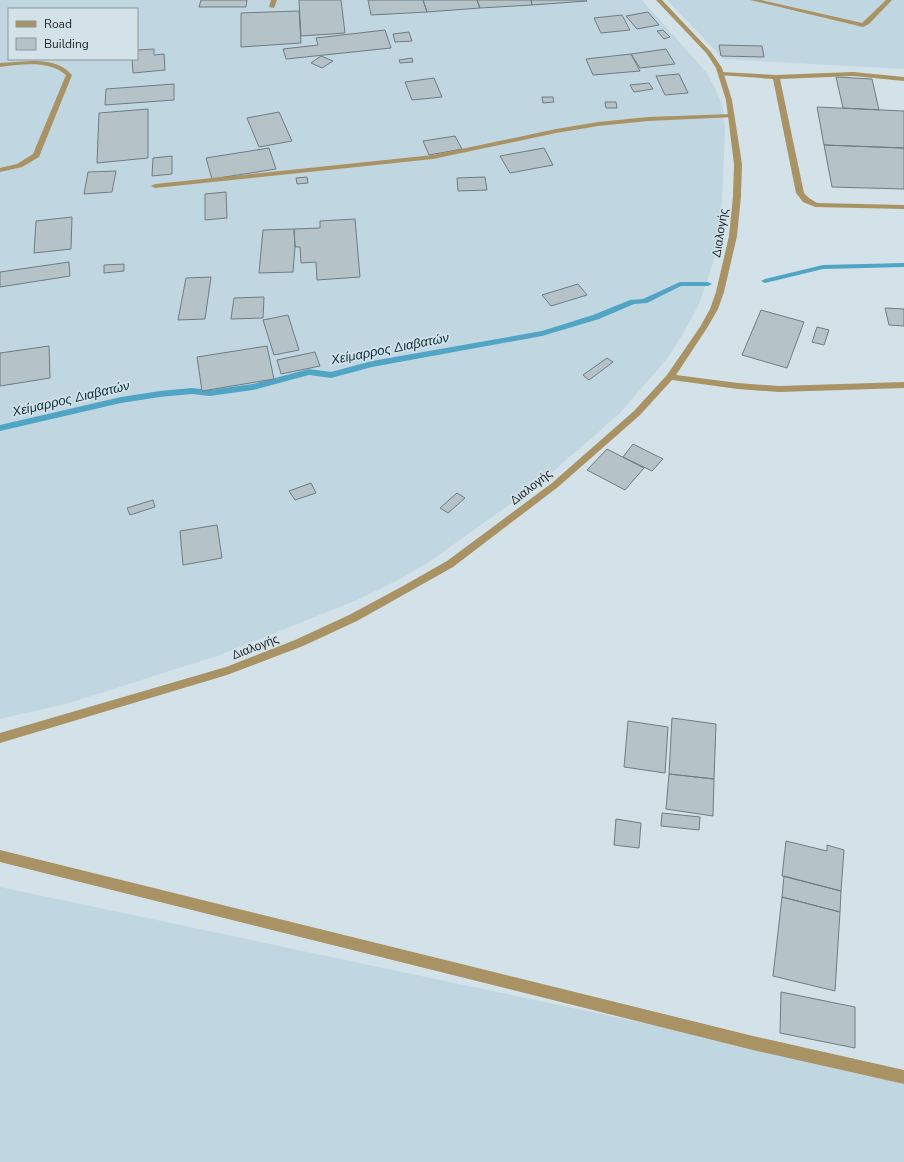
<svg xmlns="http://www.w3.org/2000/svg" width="904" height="1162" viewBox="0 0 904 1162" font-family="'Nunito Sans',sans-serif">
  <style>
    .built { fill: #c0d6e0; fill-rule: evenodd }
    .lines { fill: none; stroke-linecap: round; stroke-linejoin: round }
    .stream { fill: #50a4c4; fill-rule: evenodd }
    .building { fill: #b5c3c9; stroke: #6f7c82 }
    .lane { fill: #a99263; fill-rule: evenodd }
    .street { fill: #a99263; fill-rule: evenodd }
    .labels { text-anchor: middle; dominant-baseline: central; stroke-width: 3.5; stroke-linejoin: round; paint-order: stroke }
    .street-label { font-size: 12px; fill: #1e2326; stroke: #d3e2e8 }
    .water-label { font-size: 13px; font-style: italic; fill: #072f3d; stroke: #d3e2e8 }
  </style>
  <rect width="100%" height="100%" fill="#d3e2e8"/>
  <!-- built -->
  <path class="built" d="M 0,0 L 642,0 L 706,72 L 715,88 L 723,108 L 725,130 L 721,225 L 714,260 L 699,304 L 684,332 L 666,360 L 619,414 L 541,482 L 429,562 L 396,581 L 357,600 L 217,656 L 69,703 L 0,719 ZM 9,9 L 137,9 L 137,59 L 9,59 Z
    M 667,0 L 904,0 L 904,69 L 723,59 Z
    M 0,887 L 701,1035 L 904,1084 L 904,1162 L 0,1162 Z"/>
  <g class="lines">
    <!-- stream -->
    <path class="stream" d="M 904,263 L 904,267 L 823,269 L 765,283 L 761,281 L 765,279 L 823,265 Z
      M 680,282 L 708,282 L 712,284 L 708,286 L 681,286 L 647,303 L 634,304 L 599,319 L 542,336 L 372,367 L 331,378 L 309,375 L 253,390 L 210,396 L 192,394 L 160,397 L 121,403 L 0,431 L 0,425 L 121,397 L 160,391 L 192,388 L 210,390 L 253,384 L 309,369 L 331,372 L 372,361 L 542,331 L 593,315 L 630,300 L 643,299 Z"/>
  </g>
  <!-- building -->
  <path class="building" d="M 201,0 L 247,0 L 246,7 L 199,7 Z
    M 299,0 L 341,0 L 345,33 L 301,36 Z
    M 368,0 L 423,0 L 427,12 L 371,15 Z
    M 423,0 L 477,0 L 480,8 L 427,12 Z
    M 477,0 L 531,0 L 532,5 L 480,8 Z
    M 531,0 L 586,0 L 587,1 L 532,5 Z
    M 299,11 L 301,43 L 241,47 L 241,13 Z
    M 648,12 L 659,25 L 637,29 L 626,16 Z
    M 622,15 L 630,30 L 601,33 L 594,18 Z
    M 385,30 L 391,48 L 286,59 L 283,49 L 318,45 L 316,38 Z
    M 663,30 L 670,37 L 664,39 L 657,31 Z
    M 409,32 L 412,41 L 395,42 L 393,34 Z
    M 719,45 L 762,46 L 764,57 L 721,56 Z
    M 154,49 L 154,55 L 164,54 L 165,70 L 133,73 L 132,59 L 137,59 L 137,50 Z
    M 666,49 L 675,64 L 640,68 L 631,54 Z
    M 631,54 L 640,71 L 593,75 L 586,59 Z
    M 321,56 L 333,61 L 322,68 L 311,63 Z
    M 412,58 L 413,62 L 400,63 L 399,60 Z
    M 679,74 L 688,93 L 665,95 L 656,76 Z
    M 836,77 L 872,79 L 879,110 L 843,108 Z
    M 434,78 L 442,97 L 412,100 L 405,82 Z
    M 649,83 L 653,89 L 634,92 L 630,85 Z
    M 174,84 L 174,100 L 105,105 L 106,89 Z
    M 542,97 L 553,97 L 554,102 L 543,103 Z
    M 605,102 L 616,102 L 617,108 L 606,108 Z
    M 817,107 L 904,111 L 904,148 L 824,145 Z
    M 148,109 L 148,158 L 97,163 L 99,113 Z
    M 279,112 L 292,141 L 259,147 L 247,118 Z
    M 455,136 L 462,149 L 429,155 L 423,141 Z
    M 824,145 L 904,148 L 904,189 L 832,187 Z
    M 269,148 L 276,169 L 212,179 L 206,158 Z
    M 544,148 L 553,165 L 510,173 L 500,156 Z
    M 172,156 L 172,174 L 152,176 L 153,158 Z
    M 116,171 L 112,192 L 84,194 L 88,172 Z
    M 307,177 L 308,183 L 297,184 L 296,178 Z
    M 485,177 L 487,190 L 458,191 L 457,178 Z
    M 226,192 L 227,218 L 205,220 L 205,194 Z
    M 72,217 L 71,249 L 34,253 L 36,221 Z
    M 355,219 L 360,277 L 317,280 L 316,262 L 301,263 L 300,247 L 295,247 L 294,229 L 320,228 L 320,221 Z
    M 294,229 L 295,247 L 293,272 L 259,273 L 263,230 Z
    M 69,262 L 70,276 L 0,287 L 0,272 Z
    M 124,264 L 124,271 L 104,273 L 104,265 Z
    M 211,277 L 205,319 L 178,320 L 186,278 Z
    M 578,284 L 587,295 L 551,306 L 542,295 Z
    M 264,297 L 263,318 L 231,319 L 234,298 Z
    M 885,308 L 904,309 L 904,326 L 889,325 Z
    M 761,310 L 804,322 L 787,368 L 742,355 Z
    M 288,315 L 299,350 L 274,355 L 263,320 Z
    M 817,327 L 829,330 L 824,345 L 812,342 Z
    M 49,346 L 50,378 L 0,386 L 0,353 Z
    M 267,346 L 274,379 L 202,391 L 197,357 Z
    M 315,352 L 320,366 L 281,374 L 277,360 Z
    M 607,358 L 613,362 L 589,380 L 583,375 Z
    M 633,444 L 663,459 L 652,471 L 623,457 Z
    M 607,449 L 644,468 L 625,490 L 587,470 Z
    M 311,483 L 316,493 L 295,500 L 289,491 Z
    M 457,493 L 465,498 L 448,513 L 440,508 Z
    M 153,500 L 155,507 L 130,515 L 127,508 Z
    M 217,525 L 222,558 L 183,565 L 180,531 Z
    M 672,718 L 716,724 L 714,779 L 669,774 Z
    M 628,721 L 668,727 L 665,773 L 624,767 Z
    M 669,774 L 714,779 L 713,816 L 666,809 Z
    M 662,813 L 700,817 L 699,830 L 661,826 Z
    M 616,819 L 641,823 L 639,848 L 614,845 Z
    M 786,841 L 827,851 L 827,845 L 844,850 L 841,891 L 782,876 Z
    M 784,876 L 841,891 L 840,912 L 782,897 Z
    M 782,897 L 840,912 L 835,991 L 773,976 Z
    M 781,992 L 855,1007 L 855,1048 L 780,1033 Z"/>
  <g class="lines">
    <!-- lane -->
    <path class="lane" d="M 271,0 L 277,0 L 274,8 L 269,7 Z
      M 750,0 L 761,0 L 862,23 L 886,0 L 892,0 L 869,24 L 863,27 Z
      M 31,61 C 47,61 62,63 72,75 L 39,157 L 22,167 L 0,172 L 0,168 L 17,164 L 33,154 L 66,75 C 50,60 20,64 0,67 L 0,63 Z
      M 721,72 L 776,75 L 853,72 L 904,77 L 904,81 L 853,76 L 780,79 L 804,193 L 809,198 L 817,203 L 904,205 L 904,209 L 815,207 L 803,202 L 796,193 L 773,79 L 719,75 L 719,73 Z
      M 732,114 L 735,116 L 734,117 L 648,121 L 598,126 L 556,133 L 433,159 L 155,188 L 151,186 L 155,184 L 433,155 L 556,129 L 598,122 L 648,117 Z"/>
    <!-- street -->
    <path class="street" d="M 656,0 L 662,0 L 711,52 L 722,68 L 732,100 L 742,164 L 741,196 L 737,236 L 724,292 L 718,309 L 707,328 L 676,375 L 738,383 L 779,386 L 904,382 L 904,388 L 779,392 L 738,389 L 672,380 L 640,415 L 558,487 L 453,567 L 357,621 L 303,646 L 227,675 L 0,743 L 0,733 L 226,667 L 295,640 L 349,615 L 403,586 L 447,561 L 552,483 L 634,411 L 667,375 L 700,327 L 710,309 L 716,292 L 729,236 L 733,196 L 734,164 L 726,100 L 716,68 L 707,54 Z
      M 0,850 L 753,1036 L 904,1070 L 904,1084 L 753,1050 L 0,862 Z"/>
  </g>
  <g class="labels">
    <!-- street labels -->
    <g class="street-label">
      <text transform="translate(720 233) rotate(-81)">Διαλογής</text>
      <text transform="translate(531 487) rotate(-38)">Διαλογής</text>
      <text transform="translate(255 647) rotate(-21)">Διαλογής</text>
    </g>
    <!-- water labels -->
    <g class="water-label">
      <text transform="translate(390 349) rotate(-11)">Χείμαρρος Διαβατών</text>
      <text transform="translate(71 399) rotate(-13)">Χείμαρρος Διαβατών</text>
    </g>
  </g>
  <!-- legend -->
  <rect x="8" y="8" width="130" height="52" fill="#d3e2e8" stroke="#8b969a"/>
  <rect x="16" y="21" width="20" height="6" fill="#a99263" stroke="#8b969a"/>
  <text x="44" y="28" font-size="12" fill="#1e2326">Road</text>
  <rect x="16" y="38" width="20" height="12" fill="#b5c3c9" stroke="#8b969a"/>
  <text x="44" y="48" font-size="12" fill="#1e2326">Building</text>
</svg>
